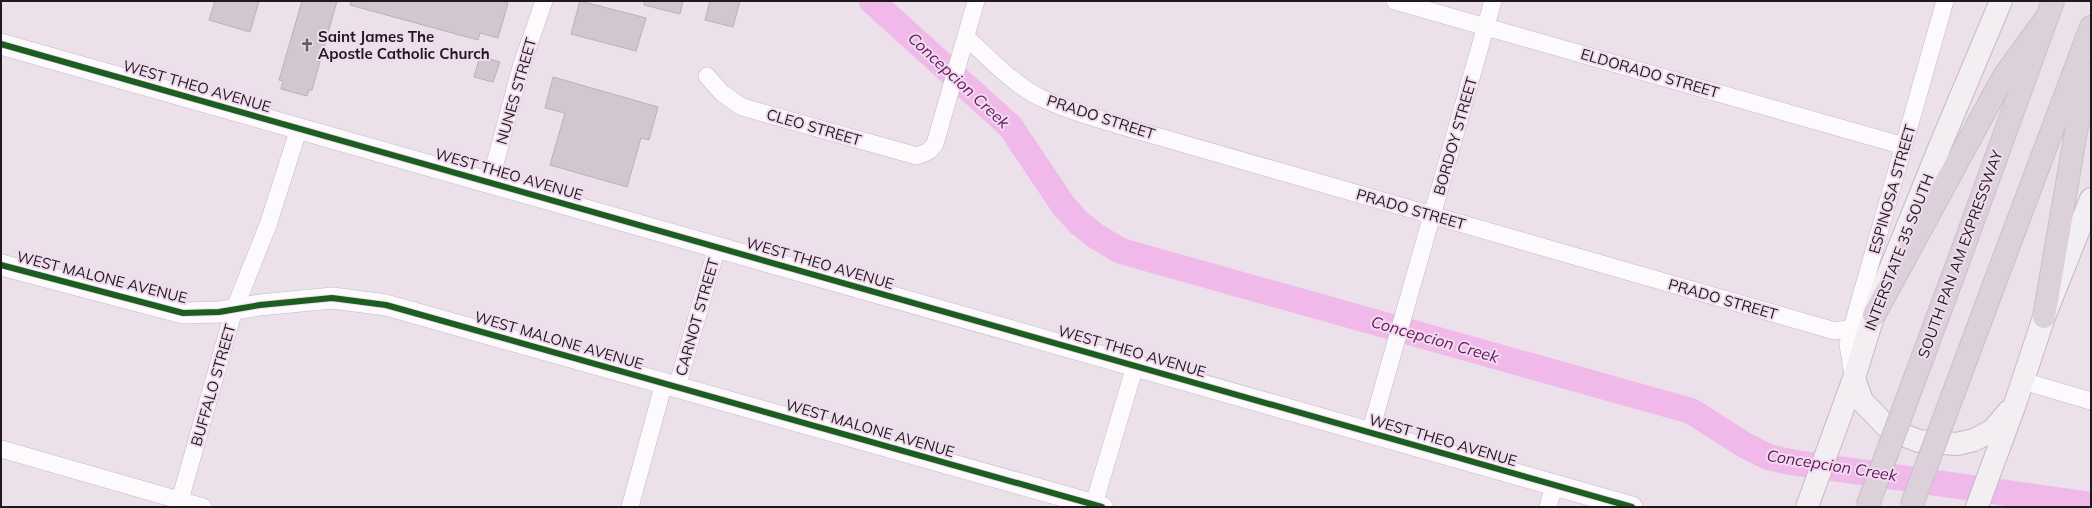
<svg xmlns="http://www.w3.org/2000/svg" width="2092" height="508" viewBox="0 0 2092 508" font-family="Mulish,sans-serif">
  <style>
    .lines { fill: none; stroke-linecap: round; stroke-linejoin: round }
    .river { stroke: #f0b9e9; stroke-width: 26 }
    .building { fill: #d0c7cf; stroke: #b9b1b8 }
    .minor-casing { stroke: #c4bbc2; stroke-width: 18 }
    .tertiary-casing { stroke: #c4bbc2; stroke-width: 22 }
    .secondary-casing { stroke: #c4bbc2; stroke-width: 24 }
    .motorway-casing { stroke: #c7c1c7; stroke-width: 24 }
    .minor { stroke: #fcfafc; stroke-width: 17 }
    .tertiary { stroke: #fcfafc; stroke-width: 21 }
    .secondary { stroke: #f3eef2; stroke-width: 22 }
    .motorway { stroke: #dcd1db; stroke-width: 22 }
    .motorway-bridge-casing { stroke: #c7c1c7; stroke-width: 24; stroke-linecap: butt }
    .motorway-bridge { stroke: #dcd1db; stroke-width: 22 }
    .cycleway-casing { stroke: #f0dced; stroke-width: 8 }
    .cycleway { stroke: #1b5e20; stroke-width: 6 }
    .labels { text-anchor: middle; dominant-baseline: central; stroke-width: 4; stroke-linejoin: round; paint-order: stroke }
    .poi-label { font-size: 15px; font-weight: bold; fill: #20191f; stroke: #f0dced; text-anchor: start }
    .street-label { font-size: 15px; fill: #20191f; stroke: #f0dced }
    .water-label { font-size: 16px; font-style: italic; fill: #671263; stroke: #f0dced }
  </style>
  <rect width="100%" height="100%" fill="#ece0ea"/>
  <g class="lines">
    <!-- river -->
    <path class="river" d="M 872,1 L 1010,126 L 1063,205 L 1078,222 L 1097,237 L 1121,251 L 1691,411 L 1746,446 L 1768,457 L 1790,462 L 2091,505"/>
  </g>
  <!-- building -->
  <path class="building" d="M 215,1 L 259,1 L 250,32 L 209,20 Z
    M 302,1 L 337,1 L 312,90 L 309,90 L 307,96 L 281,89 L 283,81 L 279,80 Z
    M 351,1 L 501,1 L 508,3 L 498,38 L 480,33 L 478,40 L 350,5 Z
    M 580,1 L 646,18 L 636,51 L 571,34 Z
    M 644,1 L 683,1 L 680,14 L 644,5 Z
    M 710,1 L 740,1 L 733,27 L 705,20 Z
    M 480,56 L 500,62 L 493,82 L 474,77 Z
    M 553,77 L 658,107 L 649,140 L 641,138 L 627,187 L 550,165 L 565,113 L 545,108 Z"/>
  <g class="lines">
    <!-- minor casing -->
    <g class="minor-casing">
      <path id="minor" d="M 1395,1 L 1904,146
        M 966,37 C 988,57 1011,82 1037,96 C 1065,110 1096,118 1125,127 L 1835,331 L 1852,328 L 1874,315
        M 707,76 L 722,93 L 742,107 L 917,156 L 929,151 L 935,144 L 976,1
        M 490,182 L 521,67 L 544,1
        M 1853,375 L 1848,344 L 1852,328 L 1945,1
        M 2023,381 L 2091,401
        M 677,387 L 717,247
        M 1370,433 L 1493,1
        M 1,449 L 203,507
        M 1094,504 L 1135,366
        M 178,507 L 234,310 L 268,225 L 299,128
        M 630,507 L 664,383
        M 1548,507 L 1554,485"/>
    </g>
    <!-- tertiary casing -->
    <g class="tertiary-casing">
      <path id="tertiary" d="M 1,44 L 1632,507
        M 1,265 L 183,313 L 219,312 L 260,305 L 332,298 L 386,305 L 1102,507"/>
    </g>
    <!-- secondary casing -->
    <g class="secondary-casing">
      <path id="secondary" d="M 1854,378 L 1862,401 L 1890,430 L 1919,441 L 1957,444 L 1974,440 L 1993,430 L 2008,412
        M 1807,507 L 1854,378 L 1879,297 L 1940,146 L 2001,1
        M 1977,507 L 2015,404 L 2044,317 L 2091,199"/>
    </g>
    <!-- motorway casing -->
    <g class="motorway-casing">
      <path id="motorway" d="M 1957,265 L 2053,1
        M 1995,282 L 2091,27
        M 1874,315 L 2004,76 L 2047,17
        M 2044,317 L 2077,126 L 2091,75"/>
    </g>
    <!-- minor -->
    <use href="#minor" class="minor"/>
    <!-- tertiary -->
    <use href="#tertiary" class="tertiary"/>
    <!-- secondary -->
    <use href="#secondary" class="secondary"/>
    <!-- motorway -->
    <use href="#motorway" class="motorway"/>
    <!-- motorway-bridge casing -->
    <g class="motorway-bridge-casing">
      <path id="motorway-bridge" d="M 1867,507 L 1957,265
        M 1911,507 L 1995,282"/>
    </g>
    <!-- motorway-bridge -->
    <use href="#motorway-bridge" class="motorway-bridge"/>
    <!-- cycleway casing -->
    <g class="cycleway-casing">
      <path id="cycleway" d="M 1,44 L 1632,507
        M 1,265 L 183,313 L 219,312 L 260,305 L 332,298 L 386,305 L 1102,507"/>
    </g>
    <!-- cycleway -->
    <use href="#cycleway" class="cycleway"/>
  </g>
  <!-- icons -->
  <defs>
    <g id="church-bare" transform="scale(1.08)"><path d="M-1.2-6h2.4v3.5h3.3v2.4h-3.3V6h-2.4V-.1h-3.3v-2.4h3.3Z" fill="#675f66" stroke="#f0dced" stroke-width="2.5" paint-order="stroke"/></g>
  </defs>
  <g fill-rule="evenodd">
    <use href="#church-bare" x="307" y="45"/>
  </g>
  <g class="labels">
    <!-- poi labels -->
    <g class="poi-label">
      <text x="318" y="36">Saint James The<tspan x="318" dy="17">Apostle Catholic Church</tspan></text>
    </g>
    <!-- street labels -->
    <g class="street-label">
      <text transform="translate(1650 73) rotate(16)">ELDORADO STREET</text>
      <text transform="translate(197 86) rotate(16)">WEST THEO AVENUE</text>
      <text transform="translate(516 91) rotate(-74)">NUNES STREET</text>
      <text transform="translate(1101 117) rotate(18)">PRADO STREET</text>
      <text transform="translate(814 127) rotate(16)">CLEO STREET</text>
      <text transform="translate(1455 136) rotate(-74)">BORDOY STREET</text>
      <text transform="translate(509 174) rotate(16)">WEST THEO AVENUE</text>
      <text transform="translate(1892 189) rotate(-74)">ESPINOSA STREET</text>
      <text transform="translate(1411 209) rotate(16)">PRADO STREET</text>
      <text transform="translate(1899 252) rotate(-69)">INTERSTATE 35 SOUTH</text>
      <text transform="translate(1960 254) rotate(-70)">SOUTH PAN AM EXPRESSWAY</text>
      <text transform="translate(820 263) rotate(16)">WEST THEO AVENUE</text>
      <text transform="translate(102 277) rotate(14)">WEST MALONE AVENUE</text>
      <text transform="translate(1723 299) rotate(16)">PRADO STREET</text>
      <text transform="translate(697 317) rotate(-74)">CARNOT STREET</text>
      <text transform="translate(559 340) rotate(16)">WEST MALONE AVENUE</text>
      <text transform="translate(1132 351) rotate(16)">WEST THEO AVENUE</text>
      <text transform="translate(213 385) rotate(-74)">BUFFALO STREET</text>
      <text transform="translate(870 428) rotate(16)">WEST MALONE AVENUE</text>
      <text transform="translate(1443 440) rotate(16)">WEST THEO AVENUE</text>
    </g>
    <!-- water labels -->
    <g class="water-label">
      <text transform="translate(959 80) rotate(43)">Concepcion Creek</text>
      <text transform="translate(1435 339) rotate(16)">Concepcion Creek</text>
      <text transform="translate(1832 465) rotate(9)">Concepcion Creek</text>
    </g>
  </g>
  <!-- border -->
  <rect width="2092" height="508" fill="none" stroke="#20191f" stroke-width="4"/>
</svg>
